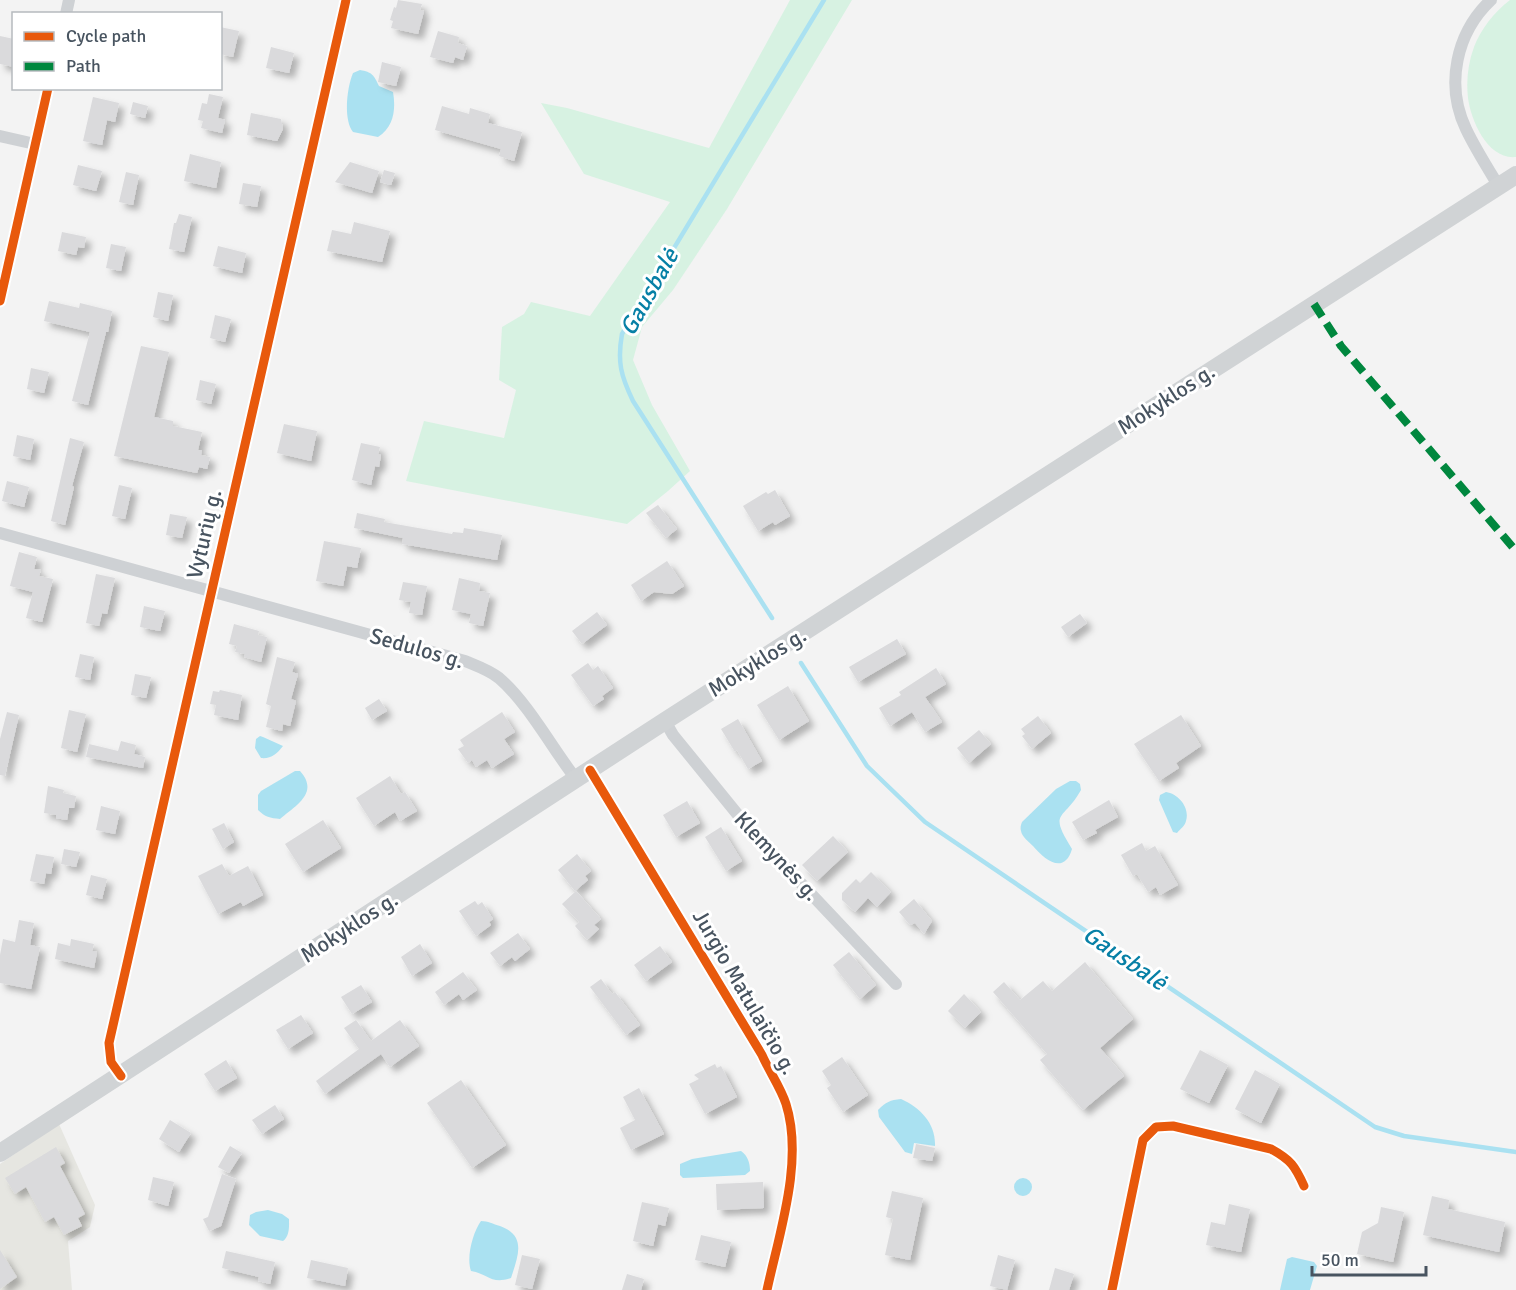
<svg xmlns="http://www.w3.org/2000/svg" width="1516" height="1290" viewBox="0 0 1516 1290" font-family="Signika,sans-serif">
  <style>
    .commercial { fill: #e6e6e1 }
    .green { fill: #d7f2e2 }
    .water { fill: #aae1f1 }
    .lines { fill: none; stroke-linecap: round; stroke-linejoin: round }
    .stream { stroke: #aae1f1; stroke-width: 4.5 }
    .building { fill: #dadadc; filter: url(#shadow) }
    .street { stroke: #ced1d4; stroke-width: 12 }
    .secondary { stroke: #d0d3d5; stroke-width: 18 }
    .quiet { stroke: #00873e; stroke-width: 8; stroke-dasharray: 15 8; stroke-linecap: butt }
    .cycleway-casing { stroke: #fff; stroke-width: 13 }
    .cycleway { stroke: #e8590c; stroke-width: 9 }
    .labels { text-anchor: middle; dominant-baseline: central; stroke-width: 6; stroke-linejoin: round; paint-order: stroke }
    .street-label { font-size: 22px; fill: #485460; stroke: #fff }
    .water-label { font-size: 24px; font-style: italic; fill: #0780a6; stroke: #fff }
  </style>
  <defs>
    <filter id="shadow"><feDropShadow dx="5.5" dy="5.5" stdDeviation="3" flood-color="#0004"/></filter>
  </defs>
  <rect width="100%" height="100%" fill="#f3f3f3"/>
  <!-- commercial -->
  <path class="commercial" d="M 59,1124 L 95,1205 L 90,1227 L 68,1241 L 72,1290 L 0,1290 L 0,1164 Z"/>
  <!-- green -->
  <path class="green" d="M 790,0 L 852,0 L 727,209 L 673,290 L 642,327 L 633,360 L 652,405 L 690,471 L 668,491 L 627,524 L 406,481 L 424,421 L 504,438 L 516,390 L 499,380 L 502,327 L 524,314 L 531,302 L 590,316 L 670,202 L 584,174 L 541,103 L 567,108 L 709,148 Z
    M 1510,0 L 1516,0 L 1516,157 C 1488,160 1471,121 1468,98 C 1466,81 1468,63 1474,47 C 1481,29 1494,12 1510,0 Z"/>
  <!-- water -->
  <path class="water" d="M 360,70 C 372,72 374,75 379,86 L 393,92 C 396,109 394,127 378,137 L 353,132 C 343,120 347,87 353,73 Z
    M 260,736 L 263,737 L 283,746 C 277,754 271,759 261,758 L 255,748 L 256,739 Z
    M 295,771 L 300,771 C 320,793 295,806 280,819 C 270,818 265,817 258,810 L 258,795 L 261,791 Z
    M 1070,781 L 1076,781 L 1080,784 L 1081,790 C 1063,822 1048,810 1072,849 C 1064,876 1044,859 1033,846 C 1029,842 1022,837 1021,831 C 1020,827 1021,825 1022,822 L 1056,789 Z
    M 1166,792 C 1179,794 1190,808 1186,821 C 1185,826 1180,829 1177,833 L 1173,832 L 1159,800 L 1160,795 Z
    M 901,1099 C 921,1108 936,1124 935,1146 L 914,1143 L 912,1154 L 905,1152 L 879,1117 L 878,1110 C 886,1102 890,1100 901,1099 Z
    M 741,1151 C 748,1156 750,1163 750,1171 L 745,1175 L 683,1178 L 680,1175 L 680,1164 L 692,1159 Z
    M1014 1187a9 9 0 1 1 18 0a9 9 0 1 1-18 0Z
    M 268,1210 L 282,1214 L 289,1219 C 289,1226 290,1236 283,1241 L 260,1236 L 249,1225 L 250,1215 L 256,1212 Z
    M 481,1221 C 488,1221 493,1224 500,1226 C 527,1236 518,1256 511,1278 C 491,1285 489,1274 471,1271 C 466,1257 473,1232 481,1221 Z
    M 1292,1257 L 1314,1262 L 1317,1266 L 1310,1290 L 1280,1290 L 1287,1259 Z"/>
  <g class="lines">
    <!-- stream -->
    <path class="stream" d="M 772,618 L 633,401 C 621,376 617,362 622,334 L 824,0
      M 801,663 L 867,766 L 925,822 L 1375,1127 L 1404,1136 L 1516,1152"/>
  </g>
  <!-- building -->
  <path class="building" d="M 398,0 L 422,4 L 420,10 L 424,11 L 418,34 L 391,28 L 393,21 L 390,20 L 394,7 L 396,8 Z
    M 220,27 L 239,31 L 233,57 L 220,54 Z
    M 438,31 L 459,37 L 458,43 L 467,46 L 463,60 L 455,57 L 453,63 L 430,57 Z
    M 0,36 L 14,39 L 14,67 L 0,64 Z
    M 271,47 L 294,53 L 289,73 L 266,68 Z
    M 382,62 L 401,67 L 396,86 L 378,82 Z
    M 209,94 L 223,97 L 218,118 L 225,120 L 222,133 L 201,128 L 203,121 L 198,120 L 202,103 L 207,104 Z
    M 93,97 L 119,103 L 115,122 L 107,120 L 102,145 L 83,141 Z
    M 133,102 L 148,106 L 145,118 L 130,114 Z
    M 442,106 L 469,114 L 470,108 L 490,114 L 488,123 L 522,132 L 514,161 L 499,156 L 501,149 L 435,130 Z
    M 251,113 L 281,119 L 283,129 L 277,141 L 247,135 Z
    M 190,154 L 221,162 L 216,188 L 184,181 Z
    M 350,162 L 379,171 L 372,193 L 335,182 Z
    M 78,165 L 102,171 L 96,191 L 73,185 Z
    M 384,170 L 395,173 L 391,185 L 380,182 Z
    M 126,172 L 139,175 L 133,205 L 119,202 Z
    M 243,183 L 261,186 L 257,207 L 239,204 Z
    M 179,214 L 192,217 L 184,252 L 169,249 L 174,223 L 176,223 Z
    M 354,222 L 390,231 L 382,262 L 327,251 L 332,230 L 351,234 Z
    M 62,232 L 86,237 L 84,248 L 78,247 L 76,255 L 58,251 Z
    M 111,244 L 126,247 L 121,271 L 106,268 Z
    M 218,246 L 246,253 L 242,273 L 213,266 Z
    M 158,292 L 173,295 L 168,321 L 153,317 Z
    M 49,301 L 79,308 L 80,303 L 112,311 L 108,332 L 106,332 L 88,405 L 72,401 L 90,332 L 44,321 Z
    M 215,315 L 231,319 L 225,342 L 210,338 Z
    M 141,346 L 169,352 L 154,417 L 173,421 L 173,426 L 202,432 L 198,450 L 202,450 L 201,455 L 210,457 L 207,469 L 199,467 L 197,473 L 114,456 Z
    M 31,368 L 49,372 L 44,393 L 27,389 Z
    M 200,380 L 216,384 L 211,404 L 196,400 Z
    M 284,424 L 317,431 L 311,461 L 277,453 Z
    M 17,435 L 34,439 L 30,460 L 13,456 Z
    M 70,438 L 84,442 L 72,486 L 74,487 L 65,525 L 51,521 Z
    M 361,443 L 380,447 L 378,454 L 381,455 L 379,467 L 375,466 L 371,485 L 352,480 Z
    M 7,481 L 29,487 L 24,507 L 2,501 Z
    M 119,485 L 132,488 L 125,519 L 112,516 Z
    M 775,490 L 790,516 L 775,525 L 773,522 L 758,531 L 743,506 L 766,492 L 768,494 Z
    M 658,505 L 677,529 L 666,538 L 646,513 Z
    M 357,513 L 385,519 L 384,522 L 452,534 L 453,532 L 463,533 L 464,528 L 502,535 L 497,560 L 402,544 L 403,538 L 354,528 Z
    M 170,514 L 187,517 L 182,538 L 166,535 Z
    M 324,541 L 361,548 L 357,568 L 347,566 L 343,586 L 316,581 Z
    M 19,552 L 37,557 L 34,569 L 41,570 L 39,576 L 53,579 L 42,622 L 26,618 L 33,592 L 10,586 Z
    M 667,561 L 684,586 L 672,594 L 654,592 L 641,601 L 631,585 Z
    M 96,574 L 115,578 L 107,614 L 102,613 L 99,626 L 86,623 Z
    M 459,578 L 480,583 L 479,591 L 490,593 L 483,626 L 469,623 L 471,614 L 452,610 Z
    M 403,582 L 427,586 L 422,615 L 409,613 L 411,602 L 399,600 Z
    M 144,606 L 165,611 L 160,631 L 140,627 Z
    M 597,612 L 607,625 L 582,644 L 572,631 Z
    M 1080,614 L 1087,623 L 1068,637 L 1061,627 Z
    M 234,624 L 259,631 L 258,635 L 267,637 L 261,662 L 244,657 L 245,654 L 235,652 L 237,646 L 229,644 Z
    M 897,639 L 906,654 L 858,682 L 849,667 Z
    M 80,654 L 94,657 L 90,680 L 75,677 Z
    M 277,657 L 295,662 L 292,672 L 298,674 L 291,699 L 296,701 L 290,726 L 283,724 L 282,731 L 266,727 L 271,706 L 266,704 Z
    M 588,663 L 593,670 L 598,666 L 613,688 L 602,696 L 604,699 L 593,706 L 571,675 Z
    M 936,668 L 946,684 L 925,697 L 942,722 L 925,732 L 912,712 L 890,726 L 879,708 L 901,695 L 899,692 Z
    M 135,674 L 151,677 L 146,698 L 131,695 Z
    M 788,686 L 809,721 L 779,740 L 757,705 Z
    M 220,690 L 242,695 L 238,720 L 214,715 L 216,705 L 210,704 L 213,691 L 219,692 Z
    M 379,699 L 387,711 L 372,720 L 365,708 Z
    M 69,710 L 86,714 L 77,752 L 61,748 Z
    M 7,712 L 19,715 L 5,776 L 0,775 L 0,739 Z
    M 502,712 L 515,732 L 504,739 L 514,754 L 492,768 L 487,760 L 476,767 L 472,760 L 468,763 L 458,749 L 464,746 L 460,740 Z
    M 1181,715 L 1201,746 L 1176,763 L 1179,768 L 1159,781 L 1134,744 Z
    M 1038,716 L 1051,733 L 1032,749 L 1022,736 L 1025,734 L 1021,729 Z
    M 738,719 L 762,761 L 748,769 L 737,750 L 735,752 L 721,729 Z
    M 979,730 L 991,744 L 969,763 L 957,748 Z
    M 121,741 L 136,745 L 134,754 L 145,757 L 143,768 L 86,757 L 89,744 L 118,751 Z
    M 390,776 L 401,794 L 405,792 L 417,811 L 400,821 L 395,812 L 374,826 L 356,798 Z
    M 48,786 L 64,790 L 63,793 L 76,796 L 74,808 L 69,808 L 67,820 L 56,818 L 56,815 L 44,813 Z
    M 1109,800 L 1118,817 L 1095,830 L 1097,833 L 1083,840 L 1072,822 Z
    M 687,801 L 700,823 L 676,837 L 663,815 Z
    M 101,806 L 120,811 L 115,834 L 96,830 Z
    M 323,820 L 341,848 L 303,872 L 285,844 Z
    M 224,823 L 234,842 L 223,849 L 212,829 Z
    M 721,827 L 742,861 L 726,871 L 705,837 Z
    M 833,836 L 848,852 L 817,881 L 802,865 Z
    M 1142,843 L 1146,851 L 1155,846 L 1178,885 L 1160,895 L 1156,887 L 1148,892 L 1137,874 L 1133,876 L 1121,855 Z
    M 64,849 L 80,852 L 76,867 L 61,864 Z
    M 36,854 L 54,857 L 51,874 L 46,873 L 44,884 L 30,881 Z
    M 577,854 L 591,871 L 585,876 L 588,880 L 575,891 L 558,870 Z
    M 222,864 L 229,876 L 248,866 L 263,895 L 243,906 L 241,902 L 218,914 L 198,876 Z
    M 871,872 L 891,892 L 877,907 L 868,898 L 855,912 L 842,900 L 842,893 L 856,879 L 860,883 Z
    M 91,875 L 107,879 L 102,899 L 86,895 Z
    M 576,891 L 601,919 L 594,925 L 599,929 L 587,940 L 575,926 L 579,922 L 562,904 Z
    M 914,899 L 932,921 L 924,934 L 915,923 L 910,925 L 899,912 Z
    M 475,901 L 478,905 L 482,902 L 493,919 L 489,922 L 491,925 L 476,936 L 459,911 Z
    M 19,920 L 34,923 L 30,945 L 40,947 L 31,989 L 0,983 L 0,955 L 3,939 L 15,942 Z
    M 518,933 L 530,949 L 515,961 L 512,957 L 500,966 L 490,953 Z
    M 71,939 L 94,944 L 92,951 L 97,952 L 94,968 L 55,959 L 58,943 L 70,946 Z
    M 420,944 L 432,963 L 412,976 L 401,957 Z
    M 660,946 L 672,962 L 646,981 L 634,965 Z
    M 849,952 L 876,985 L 860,999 L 833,965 Z
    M 1085,962 L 1133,1019 L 1100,1048 L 1124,1076 L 1083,1110 L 1040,1060 L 1047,1054 L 993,992 L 1004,982 L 1020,1000 L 1043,981 L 1052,991 Z
    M 463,972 L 477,990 L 463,1000 L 459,994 L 444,1005 L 435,992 Z
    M 601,979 L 612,994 L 615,992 L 640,1025 L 626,1035 L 590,987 Z
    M 361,985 L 372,1002 L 352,1014 L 341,997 Z
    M 964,994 L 981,1012 L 965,1028 L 948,1011 Z
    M 301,1015 L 313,1033 L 288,1049 L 276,1030 Z
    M 356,1020 L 371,1041 L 400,1020 L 419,1046 L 390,1067 L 381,1054 L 325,1094 L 316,1081 L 359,1049 L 344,1028 Z
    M 1200,1050 L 1228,1065 L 1209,1103 L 1180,1089 Z
    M 842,1057 L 868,1095 L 843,1112 L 827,1088 L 831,1085 L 822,1071 Z
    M 226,1060 L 237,1078 L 215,1091 L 204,1074 Z
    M 715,1064 L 717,1068 L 721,1066 L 737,1097 L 705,1114 L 689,1084 L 699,1079 L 694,1075 Z
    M 1255,1070 L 1280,1084 L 1261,1123 L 1235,1109 Z
    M 461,1080 L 506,1145 L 472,1168 L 427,1103 Z
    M 639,1088 L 664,1134 L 631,1150 L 620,1128 L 635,1120 L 623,1097 Z
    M 275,1105 L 284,1119 L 262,1134 L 252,1120 Z
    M 170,1120 L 191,1133 L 179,1152 L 159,1139 Z
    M 916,1144 L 935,1148 L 932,1161 L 913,1158 Z
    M 230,1146 L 242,1153 L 229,1173 L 218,1167 Z
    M 56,1147 L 65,1163 L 60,1166 L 85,1214 L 78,1218 L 82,1226 L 64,1235 L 54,1217 L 45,1222 L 26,1187 L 15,1194 L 5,1178 Z
    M 222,1174 L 236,1179 L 221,1226 L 209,1231 L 203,1219 L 208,1217 Z
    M 153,1177 L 174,1182 L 168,1206 L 148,1200 Z
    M 763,1182 L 764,1208 L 717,1210 L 716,1184 Z
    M 892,1191 L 923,1198 L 910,1260 L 885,1255 L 893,1219 L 886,1217 Z
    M 1432,1196 L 1449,1200 L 1448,1209 L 1505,1222 L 1499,1252 L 1423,1235 Z
    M 642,1202 L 669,1208 L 665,1226 L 658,1224 L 653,1246 L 633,1241 Z
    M 1229,1204 L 1250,1209 L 1241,1252 L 1206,1245 L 1211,1222 L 1225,1225 Z
    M 1381,1207 L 1404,1212 L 1393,1262 L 1357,1254 L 1362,1232 L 1378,1223 Z
    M 701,1235 L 731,1242 L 725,1267 L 695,1260 Z
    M 0,1250 L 17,1277 L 0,1289 Z
    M 226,1251 L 275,1262 L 270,1284 L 258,1281 L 259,1277 L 222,1268 Z
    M 522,1255 L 540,1259 L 532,1289 L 515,1285 Z
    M 998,1255 L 1015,1260 L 1007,1290 L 990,1286 Z
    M 311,1260 L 348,1268 L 345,1286 L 307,1278 Z
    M 1055,1268 L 1074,1274 L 1069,1290 L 1049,1290 Z
    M 627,1274 L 644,1279 L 641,1290 L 622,1290 Z"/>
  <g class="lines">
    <!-- street -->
    <path class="street" d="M 1491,0 C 1456,33 1445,85 1466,129 C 1475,148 1487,167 1498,185
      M 66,14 L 69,0
      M 0,136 L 35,144
      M 0,301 L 48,88
      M 0,533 L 465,661 C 477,666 489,670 499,678 C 528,703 552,748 576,779
      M 665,721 L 673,735 L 747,826 L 896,984
      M 590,770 L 762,1055 C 769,1071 781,1088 786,1104 C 804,1161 779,1234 767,1290
      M 121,1076 L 111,1062 L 109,1043 L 346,0
      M 1112,1290 L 1143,1140 L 1156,1127 L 1173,1126 L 1271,1149 C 1291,1160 1295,1166 1304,1186"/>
    <!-- secondary -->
    <path class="secondary" d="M 0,1153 L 665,721 L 1516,175"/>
    <!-- quiet -->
    <path class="quiet" d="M 1314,304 L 1341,346 L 1516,551"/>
    <!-- cycleway casing -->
    <g class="cycleway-casing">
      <path id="cycleway" d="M 0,301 L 48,88
        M 590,770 L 762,1055 C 769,1071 781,1088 786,1104 C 804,1161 779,1234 767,1290
        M 121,1076 L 111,1062 L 109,1043 L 346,0
        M 1112,1290 L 1143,1140 L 1156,1127 L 1173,1126 L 1271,1149 C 1291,1160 1295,1166 1304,1186"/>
    </g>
    <!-- cycleway -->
    <use href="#cycleway" class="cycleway"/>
  </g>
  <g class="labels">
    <!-- street labels -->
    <g class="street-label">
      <text transform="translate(1166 399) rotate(-33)">Mokyklos g.</text>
      <text transform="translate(204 534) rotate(-77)">Vyturių g.</text>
      <text transform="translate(417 648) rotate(16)">Sedulos g.</text>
      <text transform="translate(757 662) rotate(-32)">Mokyklos g.</text>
      <text transform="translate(777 856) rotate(47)">Klemynės g.</text>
      <text transform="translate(349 927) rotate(-33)">Mokyklos g.</text>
      <text transform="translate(745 992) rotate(60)">Jurgio Matulaičio g.</text>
    </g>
    <!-- water labels -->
    <g class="water-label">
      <text transform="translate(649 292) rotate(-61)">Gausbalė</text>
      <text transform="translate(1125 958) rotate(34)">Gausbalė</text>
    </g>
  </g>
  <!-- legend -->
  <rect x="12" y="12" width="210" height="78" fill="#ffffff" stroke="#b6bbbf" stroke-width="1.5"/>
  <rect x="24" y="32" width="30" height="9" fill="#e8590c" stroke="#b6bbbf" stroke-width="1.5"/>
  <text x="66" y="42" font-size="18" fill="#485460">Cycle path</text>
  <rect x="24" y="62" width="30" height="9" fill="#00873e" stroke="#b6bbbf" stroke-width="1.5"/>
  <text x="66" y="72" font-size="18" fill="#485460">Path</text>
  <!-- scale -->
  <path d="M1312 1266v9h114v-9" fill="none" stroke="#485460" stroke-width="3"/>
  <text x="1321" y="1266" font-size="18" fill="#485460" stroke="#ffffff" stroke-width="4.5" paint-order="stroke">50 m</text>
</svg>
